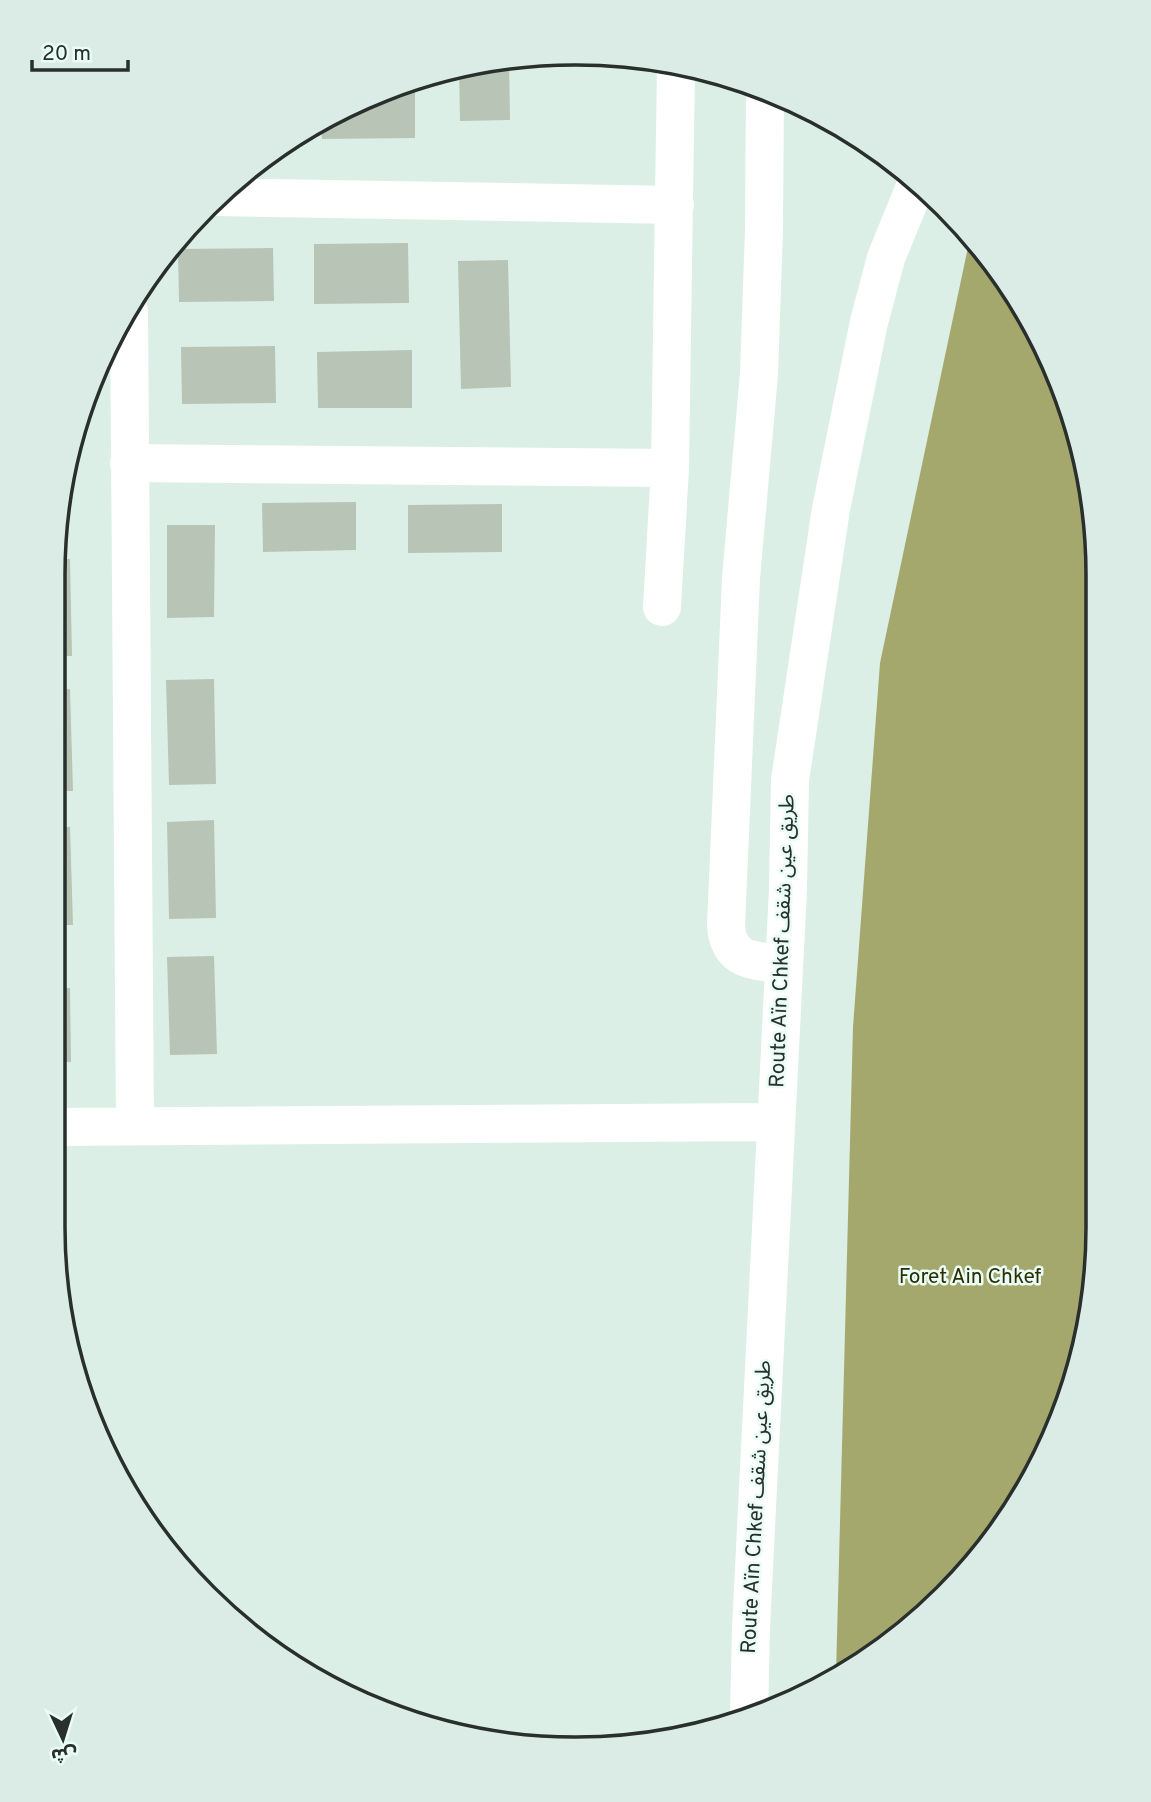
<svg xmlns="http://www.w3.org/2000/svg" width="1151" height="1802" viewBox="0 0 1151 1802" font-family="Overpass,'Noto Sans Arabic',sans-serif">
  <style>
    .forest { fill: #a5a86c }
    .building { fill: #b8c4b6 }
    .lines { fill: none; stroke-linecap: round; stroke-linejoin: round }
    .minor { stroke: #fff; stroke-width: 38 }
    .labels { text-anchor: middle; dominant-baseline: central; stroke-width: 5; stroke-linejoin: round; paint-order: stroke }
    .street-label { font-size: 21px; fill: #282f2c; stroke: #e9fcf5 }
    .park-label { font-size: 21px; fill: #2d2d00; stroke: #e9fcf5 }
    .rim { fill: none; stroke: #282f2c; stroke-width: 3.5 }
  </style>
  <rect width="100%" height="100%" fill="#dcefe7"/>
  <!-- forest -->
  <path class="forest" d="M 971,233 L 1029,314 L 1081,440 L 1097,541 L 1094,1294 L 1059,1426 L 990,1545 L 866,1662 L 836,1675 L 853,1027 L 880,663 Z"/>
  <!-- building -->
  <path class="building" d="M 509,57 L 510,120 L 460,121 L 459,68 Z
    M 407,80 L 415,80 L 415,138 L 322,139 L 321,119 Z
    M 408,243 L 409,303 L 314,304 L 314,244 Z
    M 273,248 L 274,301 L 179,302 L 178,249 Z
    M 508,260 L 511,387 L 461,389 L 458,261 Z
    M 275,346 L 276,403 L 182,404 L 181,347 Z
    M 412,350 L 412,408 L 318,408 L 317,352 Z
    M 356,502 L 356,550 L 263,552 L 262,503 Z
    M 502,504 L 502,552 L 408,553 L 408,505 Z
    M 167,525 L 215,525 L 214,617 L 167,618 Z
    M 57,559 L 70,559 L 72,656 L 56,656 Z
    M 214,679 L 216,784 L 169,785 L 166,680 Z
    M 70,689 L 73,791 L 55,791 L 56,690 Z
    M 214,820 L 216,918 L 169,919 L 167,822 Z
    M 55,827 L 70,827 L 73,925 L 54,925 Z
    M 214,956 L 217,1054 L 170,1055 L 167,957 Z
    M 54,988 L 70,988 L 71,1062 L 54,1062 Z"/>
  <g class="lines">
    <!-- minor -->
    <path class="minor" d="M 765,91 L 764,230 L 759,374 L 741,578 L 726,926 C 729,962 753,960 782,964
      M 217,197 L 675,205
      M 129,311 L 135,1125
      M 129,463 L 670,468
      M 662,607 L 670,468 L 676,65
      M 53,1127 L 775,1122
      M 749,1714 L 751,1628 L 788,889 L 790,780 L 831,509 L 869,322 L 886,258 L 917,182"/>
  </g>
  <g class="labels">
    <!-- street labels -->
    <g class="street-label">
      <text transform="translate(783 941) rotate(-88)">Route Aïn Chkef طريق عين شقف</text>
      <text transform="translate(757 1507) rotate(-87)">Route Aïn Chkef طريق عين شقف</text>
    </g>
    <!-- park labels -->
    <g class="park-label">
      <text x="970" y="1277">Foret Ain Chkef</text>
    </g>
  </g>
  <!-- crop -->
  <path d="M0 0H1151V1802H0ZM575 65H576A510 510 0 0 1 1086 575V1227A510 510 0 0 1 576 1737H575A510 510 0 0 1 65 1227V575A510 510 0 0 1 575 65Z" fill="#daece5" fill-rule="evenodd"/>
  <path class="rim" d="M575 65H576A510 510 0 0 1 1086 575V1227A510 510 0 0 1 576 1737H575A510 510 0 0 1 65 1227V575A510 510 0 0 1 575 65Z"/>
  <!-- north arrow -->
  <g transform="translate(63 1739) rotate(176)" stroke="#e9fcf5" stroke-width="5" paint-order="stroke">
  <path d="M0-5L12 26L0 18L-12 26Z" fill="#282f2c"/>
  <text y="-10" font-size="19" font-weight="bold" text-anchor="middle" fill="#282f2c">ش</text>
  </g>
  <!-- scale -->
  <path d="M32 60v10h96v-10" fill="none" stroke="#282f2c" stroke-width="3.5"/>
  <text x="42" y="60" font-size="21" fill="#282f2c" stroke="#e9fcf5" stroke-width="5" paint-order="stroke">20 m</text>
</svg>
